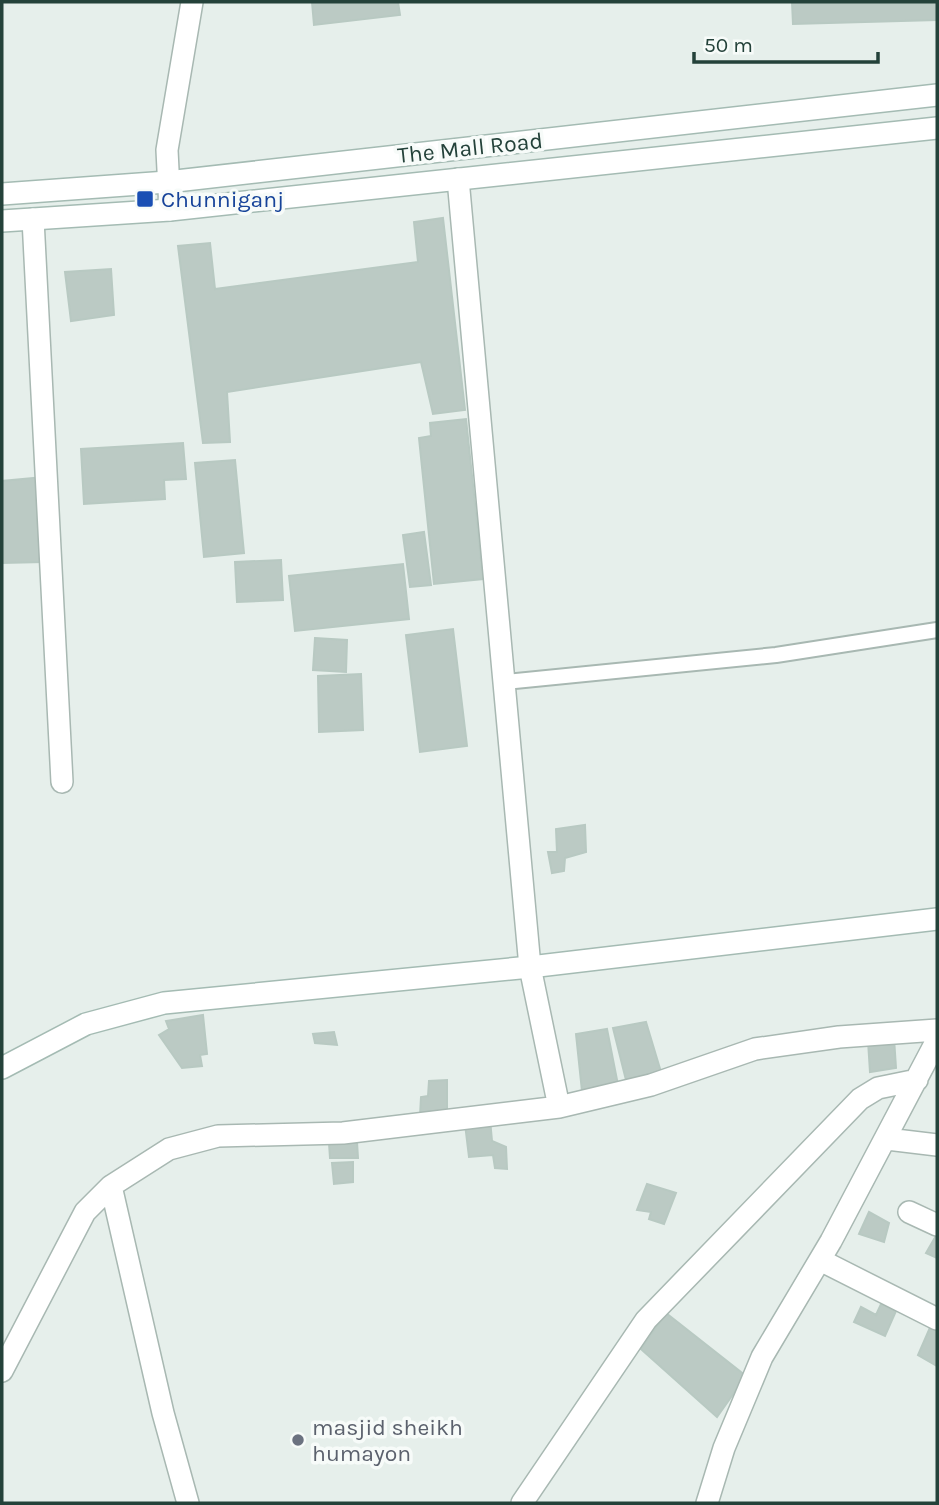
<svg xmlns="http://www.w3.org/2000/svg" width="939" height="1505" viewBox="0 0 939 1505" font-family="Karla,sans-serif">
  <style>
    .building { fill: #bbcac4; stroke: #b8c9c2; stroke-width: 2 }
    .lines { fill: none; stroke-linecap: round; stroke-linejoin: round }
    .lane-casing { stroke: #a8b8b2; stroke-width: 18 }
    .street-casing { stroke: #a8b8b2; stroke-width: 24 }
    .secondary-casing { stroke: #a4bbb3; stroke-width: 24 }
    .lane { stroke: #fff; stroke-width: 14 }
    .street { stroke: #fff; stroke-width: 21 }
    .secondary { stroke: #fff; stroke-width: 21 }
    .transit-dot { fill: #1a4fb4; stroke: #f7fbf9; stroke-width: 2.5 }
    .worship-dot { fill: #6b7280; stroke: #f7fbf9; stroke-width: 2.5 }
    .labels { text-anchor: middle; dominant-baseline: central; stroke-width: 7; stroke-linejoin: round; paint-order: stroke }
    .street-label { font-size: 23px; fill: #24423a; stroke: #f7fbf9 }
    .transit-label { font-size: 23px; fill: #164399; stroke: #f7fbf9; text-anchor: start }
    .worship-label { font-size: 23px; fill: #5b616d; stroke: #f7fbf9; text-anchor: start }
  </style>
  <rect width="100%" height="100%" fill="#e6efeb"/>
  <!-- building -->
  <path class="building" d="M 312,2 L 398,2 L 400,15 L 314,25 Z
    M 792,2 L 937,2 L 937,20 L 793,24 Z
    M 443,218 L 465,410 L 433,414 L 421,362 L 227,392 L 230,442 L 203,443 L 178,246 L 210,243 L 215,289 L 418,262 L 414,222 Z
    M 111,269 L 114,315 L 71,321 L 65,272 Z
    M 466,419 L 483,579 L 434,584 L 419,438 L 431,436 L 430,423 Z
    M 183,443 L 186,479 L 164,480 L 165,499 L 84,504 L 81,449 Z
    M 235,460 L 244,553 L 204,557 L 195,463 Z
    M 43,477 L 43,562 L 2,563 L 2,481 Z
    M 424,532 L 431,585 L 410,587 L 403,535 Z
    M 281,560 L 283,600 L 237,602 L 235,562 Z
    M 403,564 L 409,619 L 295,631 L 289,576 Z
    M 453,629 L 467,746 L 420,752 L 406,635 Z
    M 315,638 L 347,640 L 346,672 L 313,670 Z
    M 361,674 L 363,730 L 319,732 L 318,676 Z
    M 585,825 L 586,852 L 565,858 L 564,871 L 552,873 L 548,852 L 557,852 L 556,829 Z
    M 203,1015 L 207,1054 L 200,1055 L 202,1066 L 182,1068 L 159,1035 L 169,1029 L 166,1021 Z
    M 646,1022 L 661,1072 L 626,1080 L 613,1028 Z
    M 607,1029 L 618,1085 L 582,1091 L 576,1034 Z
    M 334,1032 L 337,1045 L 315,1043 L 313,1034 Z
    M 894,1038 L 896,1068 L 870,1072 L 868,1041 Z
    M 447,1080 L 447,1116 L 420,1116 L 421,1097 L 428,1096 L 429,1081 Z
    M 490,1119 L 492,1141 L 506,1147 L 507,1169 L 495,1168 L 493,1155 L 469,1157 L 465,1124 Z
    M 357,1142 L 358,1158 L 330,1158 L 329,1143 Z
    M 353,1162 L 353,1182 L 334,1184 L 332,1163 Z
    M 647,1184 L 676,1193 L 664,1224 L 649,1219 L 651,1212 L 637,1210 Z
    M 869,1212 L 889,1223 L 884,1242 L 859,1234 Z
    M 937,1234 L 937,1258 L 926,1253 Z
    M 881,1304 L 896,1311 L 885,1336 L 854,1322 L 861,1307 L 876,1315 Z
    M 666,1313 L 746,1376 L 717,1417 L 641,1349 Z
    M 932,1323 L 937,1326 L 937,1366 L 918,1355 Z"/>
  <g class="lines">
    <!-- lane casing -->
    <g class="lane-casing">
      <path id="lane" d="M 505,682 L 776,655 L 937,630"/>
    </g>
    <!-- street casing -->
    <g class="street-casing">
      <path id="street" d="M 458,179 L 530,967 L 559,1107
        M 170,210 L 167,150 L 192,2
        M 33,219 L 62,782
        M 887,1139 L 937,1145
        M 111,1186 L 163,1413 L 188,1503
        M 909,1212 L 937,1225
        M 820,1260 L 937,1319
        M 2,1371 L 85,1212 L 111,1186 L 169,1149 L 218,1136 L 343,1133 L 559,1107 L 651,1085 L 755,1049 L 839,1037 L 937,1030
        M 522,1503 L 646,1320 L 860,1099 L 878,1088 L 917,1080
        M 707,1503 L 724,1448 L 762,1357 L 831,1241 L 937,1040"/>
    </g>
    <!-- secondary casing -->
    <g class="secondary-casing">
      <path id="secondary" d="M 2,194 L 167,182 L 937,95
        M 2,221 L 170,210 L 937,128
        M 2,1068 L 86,1024 L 164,1003 L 530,967 L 937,919"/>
    </g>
    <!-- lane -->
    <use href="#lane" class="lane"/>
    <!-- street -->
    <use href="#street" class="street"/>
    <!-- secondary -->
    <use href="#secondary" class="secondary"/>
  </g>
  <!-- markers -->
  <rect class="transit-dot" x="136" y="190" width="18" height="18" rx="3.5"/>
  <circle class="worship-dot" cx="298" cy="1440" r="7"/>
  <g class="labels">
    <!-- street labels -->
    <g class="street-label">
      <text transform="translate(470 148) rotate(-6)">The Mall Road</text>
    </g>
    <!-- transit labels -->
    <g class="transit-label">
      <text x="161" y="199">Chunniganj</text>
    </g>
    <!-- worship labels -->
    <g class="worship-label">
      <text x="312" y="1427">masjid sheikh<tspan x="312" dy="26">humayon</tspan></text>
    </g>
  </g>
  <!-- border -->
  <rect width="939" height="1505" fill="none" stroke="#24423a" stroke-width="7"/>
  <!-- scale -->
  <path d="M694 52v10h184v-10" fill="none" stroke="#24423a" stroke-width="3.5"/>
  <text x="704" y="52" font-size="21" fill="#24423a" stroke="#f7fbf9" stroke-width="5" paint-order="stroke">50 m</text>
</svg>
